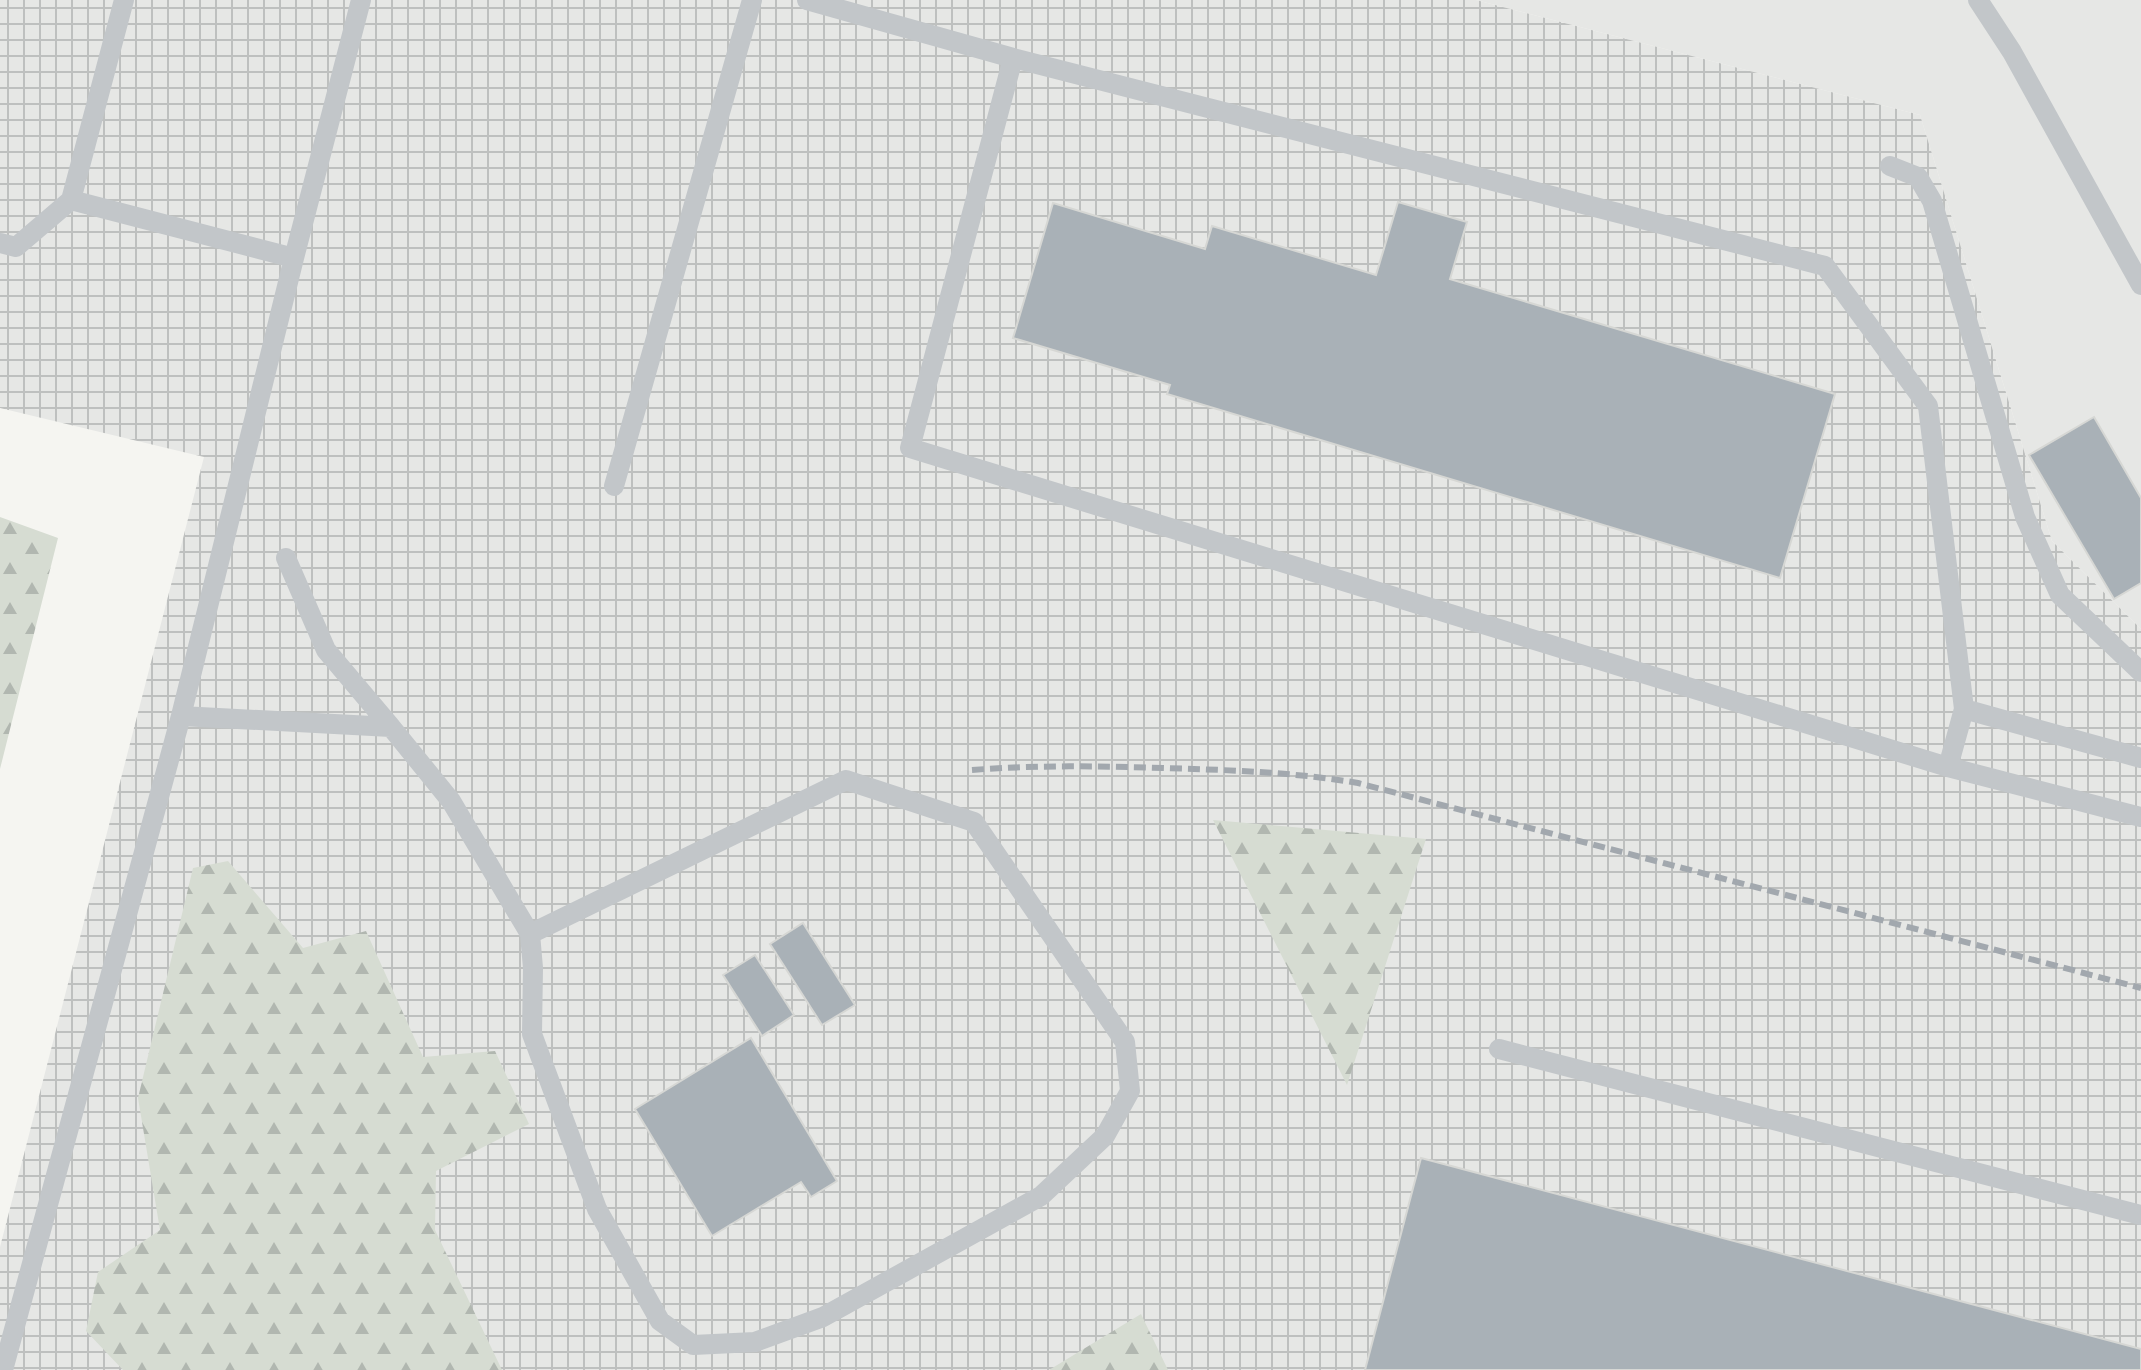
<svg xmlns="http://www.w3.org/2000/svg" width="2141" height="1370" viewBox="0 0 2141 1370" font-family="Quicksand,sans-serif">
  <style>
    .built { fill: #e6e7e5 }
    .industrial { fill: url(#industrial-grid) }
    .forest { fill: url(#forest-firs) }
    .building { fill: #a9b1b7; stroke: #d6d7d4; stroke-width: 2 }
    .lines { fill: none; stroke-linecap: round; stroke-linejoin: round }
    .service { stroke: #c2c6c9; stroke-width: 20 }
    .rail { stroke: #a2a8ae; stroke-width: 6; stroke-dasharray: 12 6; stroke-linecap: butt }
  </style>
  <defs>
    <pattern id="industrial-grid" width="8" height="8" patternUnits="userSpaceOnUse" patternTransform="scale(2)"><rect width="8" height="8" fill="#e6e7e5"/><path d="M0 4h8M4 0v8" fill="none" stroke="#bec0bf"/></pattern>
    <pattern id="forest-firs" width="22" height="20" patternUnits="userSpaceOnUse" patternTransform="scale(2)"><rect width="22" height="20" fill="#d6dcd2"/><path d="M5 1l3.5 6h-7zM16 11l3.5 6h-7z" fill="#b1b7b0"/></pattern>
  </defs>
  <rect width="100%" height="100%" fill="#f5f5f1"/>
  <!-- built -->
  <path class="built" d="M 1476,0 L 2141,0 L 2141,629 L 2052,541 L 1920,115 Z"/>
  <!-- industrial -->
  <path class="industrial" d="M 0,0 L 1476,0 L 1920,115 L 2052,541 L 2141,629 L 2141,1370 L 0,1370 L 0,1247 L 204,457 L 0,408 Z"/>
  <!-- forest -->
  <path class="forest" d="M 0,517 L 58,538 L 0,769 Z
    M 1213,820 L 1426,839 L 1347,1085 Z
    M 228,861 L 303,948 L 366,931 L 423,1057 L 495,1051 L 529,1124 L 436,1171 L 435,1230 L 502,1370 L 123,1370 L 86,1331 L 98,1272 L 160,1230 L 138,1098 L 193,868 Z
    M 1141,1314 L 1168,1370 L 1049,1370 Z"/>
  <!-- building -->
  <path class="building" d="M 1398,202 L 1467,222 L 1450,279 L 1835,394 L 1780,578 L 1167,394 L 1170,385 L 1013,338 L 1053,203 L 1205,249 L 1212,226 L 1376,275 Z
    M 2094,417 L 2141,498 L 2141,583 L 2114,599 L 2029,455 Z
    M 803,923 L 855,1005 L 822,1025 L 770,944 Z
    M 755,955 L 794,1015 L 762,1036 L 723,975 Z
    M 751,1038 L 837,1181 L 811,1197 L 801,1182 L 712,1236 L 635,1109 Z
    M 1421,1158 L 2141,1349 L 2141,1370 L 1365,1370 Z"/>
  <g class="lines">
    <!-- service -->
    <path class="service" d="M 124,0 L 71,200 L 294,258
      M 807,0 L 1013,58
      M 1978,0 L 2012,52 L 2141,285
      M 1890,166 L 1918,177 L 1932,201 L 2025,517 L 2060,595 L 2141,672
      M 0,243 L 16,247 L 71,200
      M 614,486 L 752,0
      M 286,558 L 326,650 L 391,727
      M 1964,709 L 2141,758
      M 181,716 L 391,727 L 451,801 L 530,934 L 533,968 L 532,1034 L 597,1209 L 660,1321 L 693,1345 L 755,1342 L 823,1317 L 1041,1196 L 1105,1136 L 1130,1091 L 1125,1042 L 974,822 L 846,780 L 530,934
      M 1948,767 L 1964,709 L 1928,406 L 1825,266 L 1013,58 L 910,448 L 1948,767 L 2141,817
      M 1499,1049 L 2141,1215
      M 3,1370 L 181,716 L 294,258 L 361,0"/>
    <!-- rail -->
    <path class="rail" d="M 972,770 C 1036,765 1099,766 1163,768 C 1229,770 1293,772 1358,783 L 2141,988"/>
  </g>
</svg>
